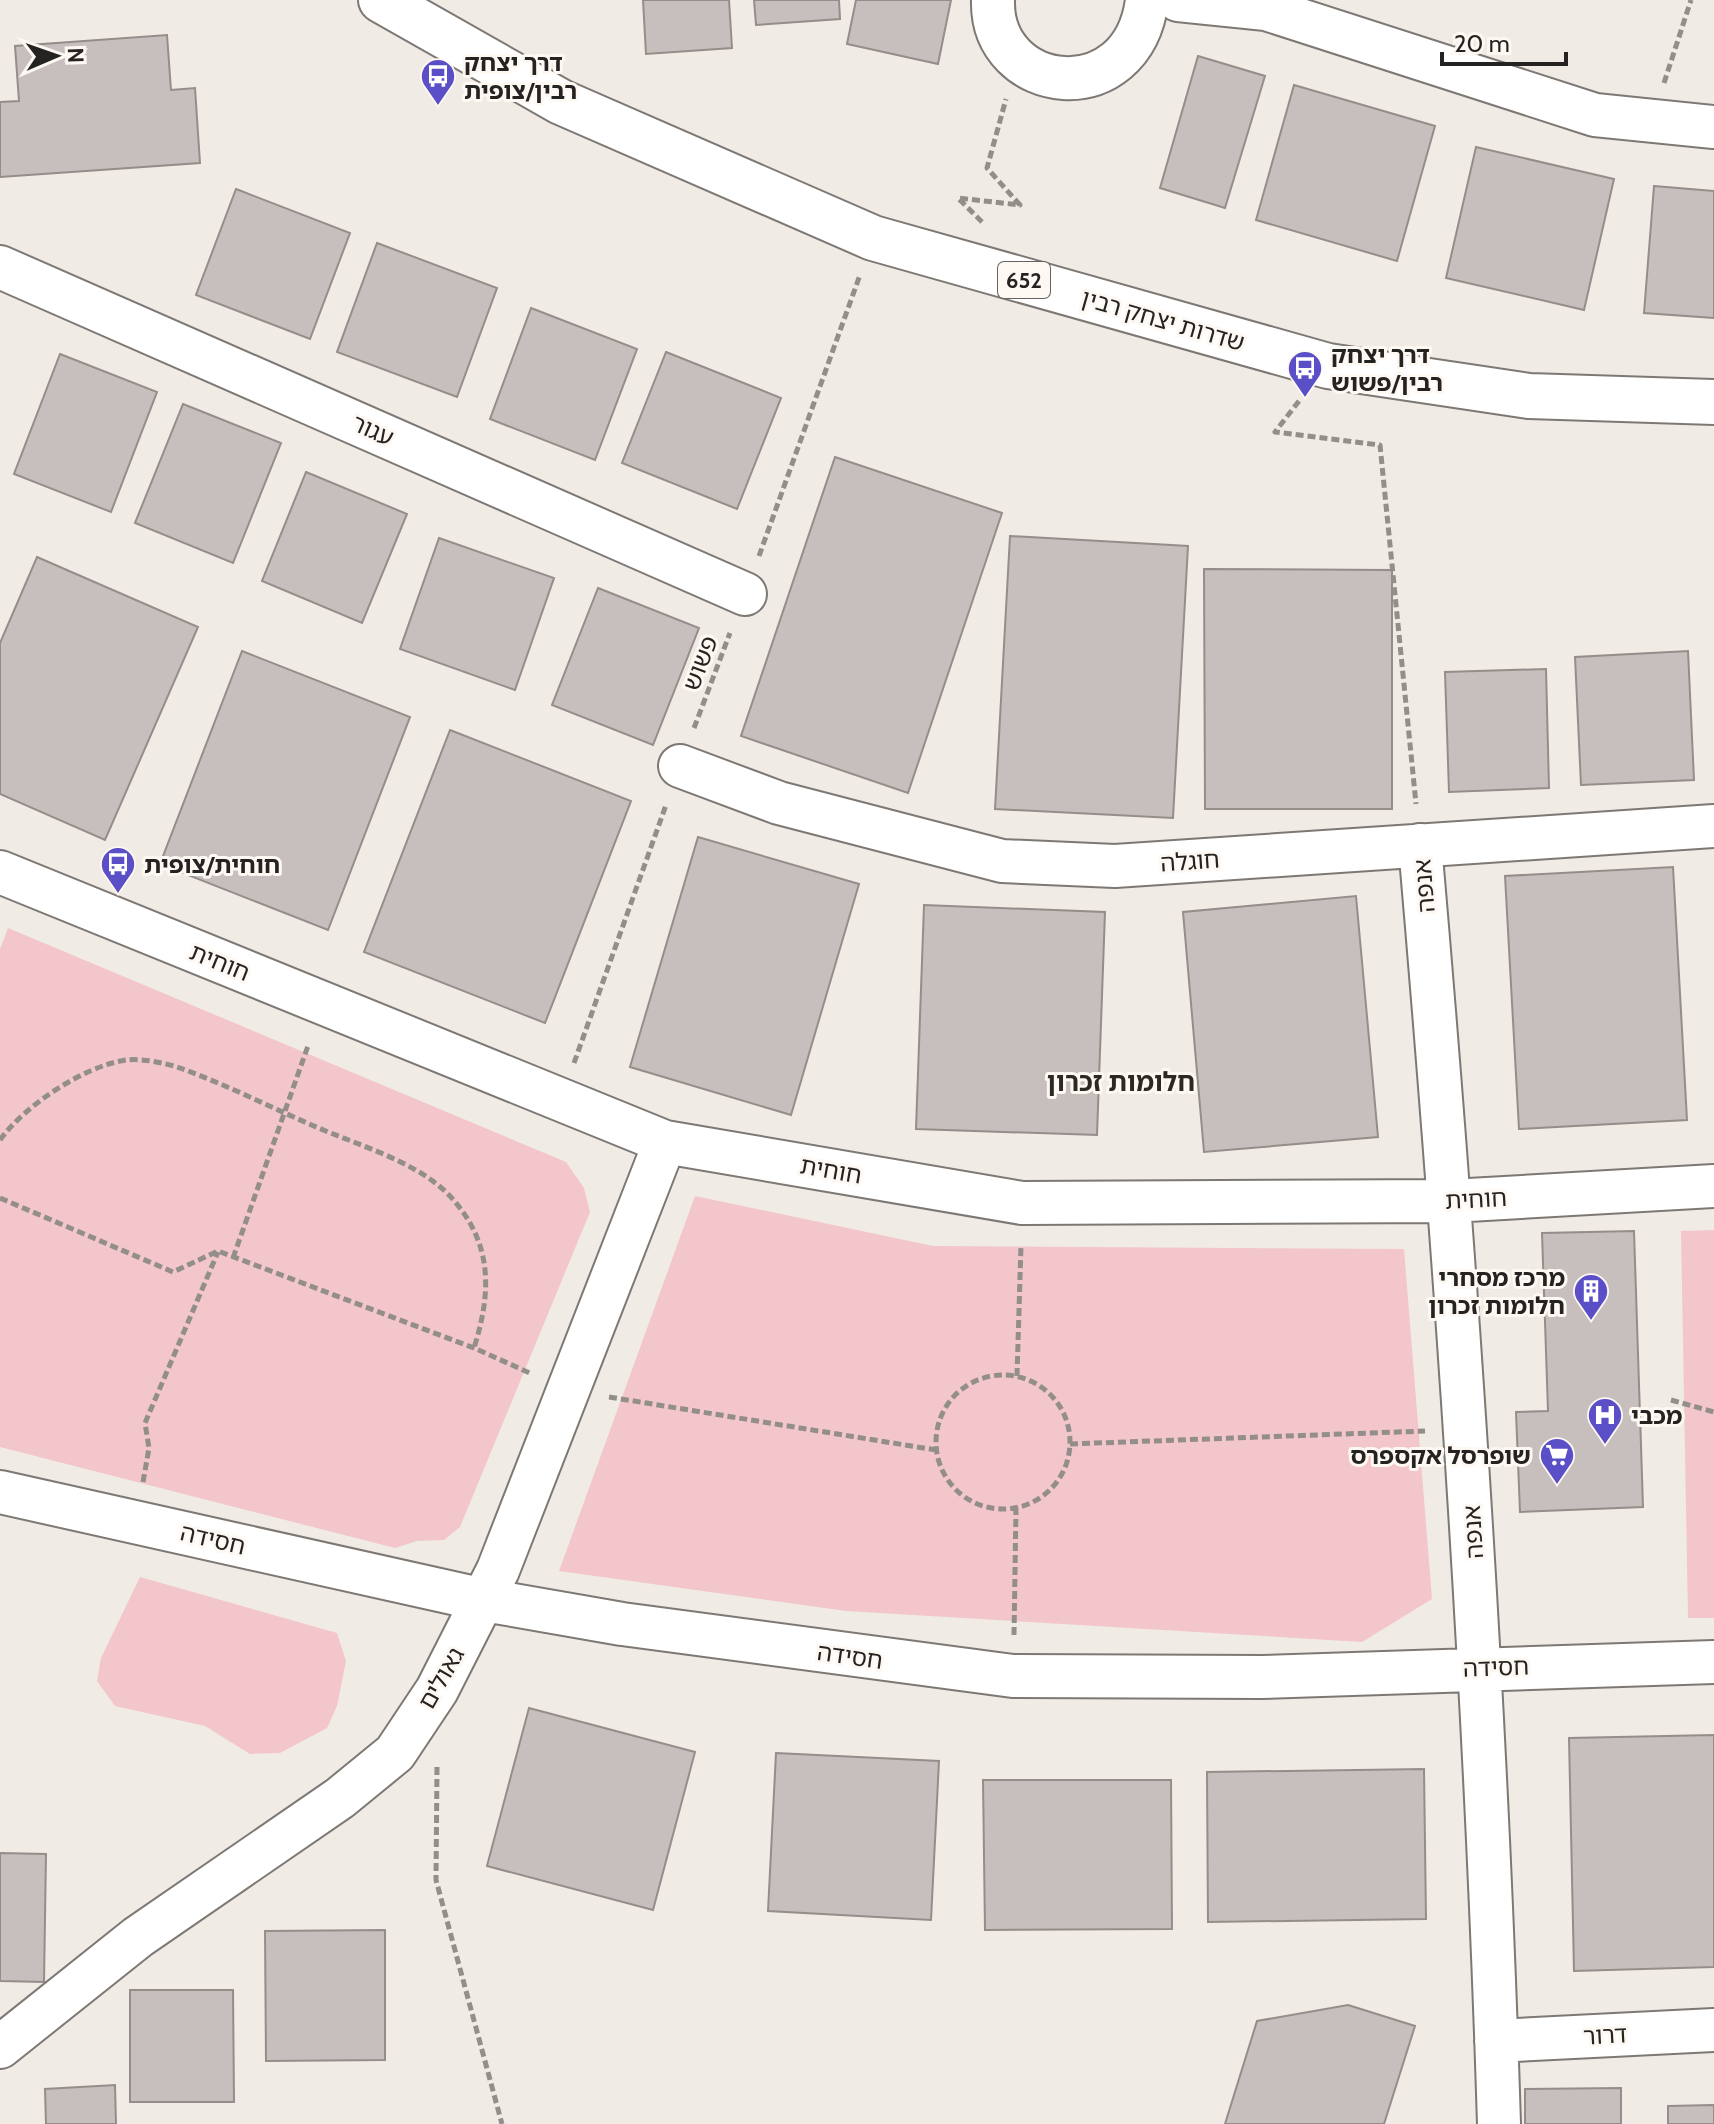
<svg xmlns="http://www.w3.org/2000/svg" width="1714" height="2124" viewBox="0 0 1714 2124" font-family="Cabin,'Noto Sans Hebrew',sans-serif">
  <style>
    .green { fill: #f2c6cb }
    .building { fill: #c7bfbd; stroke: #948d8a; stroke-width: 2 }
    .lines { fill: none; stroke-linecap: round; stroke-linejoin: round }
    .minor-casing { stroke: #7d7873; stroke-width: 46 }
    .major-casing { stroke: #7d7873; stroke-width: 48 }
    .path { stroke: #938e8a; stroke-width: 5; stroke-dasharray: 8 4; stroke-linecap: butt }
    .minor { stroke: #fff; stroke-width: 42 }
    .major { stroke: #fff; stroke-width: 44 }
    .labels { text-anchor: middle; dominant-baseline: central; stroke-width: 6; stroke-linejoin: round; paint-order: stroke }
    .shield { fill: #fef8f3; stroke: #666360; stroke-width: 2 }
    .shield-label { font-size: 22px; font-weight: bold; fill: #252321 }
    .poi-label { font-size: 24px; font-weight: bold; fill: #252321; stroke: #fef8f3; text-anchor: start }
    .street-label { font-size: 24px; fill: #252321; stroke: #fef8f3 }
    .neighbourhood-label { font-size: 26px; font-weight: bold; fill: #2c2824; stroke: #fef8f3 }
  </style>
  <rect width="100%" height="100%" fill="#f1ebe5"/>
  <!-- green -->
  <path class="green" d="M 8,928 L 566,1162 L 584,1188 L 590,1212 L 460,1527 L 444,1540 L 417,1541 L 395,1548 L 0,1447 L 0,949 Z
    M 695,1196 L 933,1246 L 1404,1249 L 1432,1599 L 1362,1642 L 846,1611 L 559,1571 Z
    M 1714,1230 L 1714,1618 L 1688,1618 L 1681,1231 Z
    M 140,1577 L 337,1633 L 346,1661 L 337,1706 L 327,1728 L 280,1753 L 250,1754 L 205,1726 L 115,1706 L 97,1681 L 101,1658 Z"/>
  <!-- building -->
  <path class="building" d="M 643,0 L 729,0 L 732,48 L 646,54 Z
    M 754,0 L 839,0 L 840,19 L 756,25 Z
    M 856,0 L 951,0 L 938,64 L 847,44 Z
    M 167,35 L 171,90 L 195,88 L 200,163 L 0,177 L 0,102 L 19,101 L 15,46 Z
    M 1198,56 L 1265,76 L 1225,208 L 1160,188 Z
    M 1294,85 L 1435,126 L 1397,261 L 1256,220 Z
    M 1476,147 L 1614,179 L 1584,310 L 1446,278 Z
    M 1654,186 L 1714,191 L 1714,318 L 1644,313 Z
    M 236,189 L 350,233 L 310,339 L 196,295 Z
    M 377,243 L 497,288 L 457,397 L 337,352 Z
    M 531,308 L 637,349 L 595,460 L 490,419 Z
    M 666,352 L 781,398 L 737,509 L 622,463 Z
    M 60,354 L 157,392 L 111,512 L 14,474 Z
    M 183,404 L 281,443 L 233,563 L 135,523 Z
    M 835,457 L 1002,513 L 908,793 L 741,736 Z
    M 306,472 L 407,514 L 362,623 L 262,581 Z
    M 1010,536 L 1188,546 L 1173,818 L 995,809 Z
    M 439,538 L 554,578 L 515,690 L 400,649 Z
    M 37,557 L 198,627 L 105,840 L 0,794 L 0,643 Z
    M 1204,569 L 1392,570 L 1392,809 L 1205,809 Z
    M 598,588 L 699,628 L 653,745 L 552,705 Z
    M 242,651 L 410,717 L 328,930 L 160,864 Z
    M 1688,651 L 1694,780 L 1581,785 L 1575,657 Z
    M 1546,669 L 1549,788 L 1449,792 L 1445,672 Z
    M 450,730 L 631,801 L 545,1023 L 364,952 Z
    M 698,837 L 859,884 L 791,1115 L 630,1067 Z
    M 1673,867 L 1687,1120 L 1519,1129 L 1505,876 Z
    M 1356,896 L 1378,1137 L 1204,1152 L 1183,912 Z
    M 924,905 L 1105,912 L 1097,1135 L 916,1129 Z
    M 1634,1231 L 1643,1507 L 1520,1512 L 1516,1412 L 1548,1411 L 1542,1233 Z
    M 529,1708 L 695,1752 L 653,1910 L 487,1866 Z
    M 1714,1735 L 1714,1967 L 1574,1971 L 1569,1738 Z
    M 776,1753 L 939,1761 L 931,1920 L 768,1911 Z
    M 1424,1769 L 1426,1919 L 1208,1922 L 1207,1772 Z
    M 983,1780 L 1171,1780 L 1172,1929 L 985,1930 Z
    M 0,1853 L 46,1854 L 44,1982 L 0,1981 Z
    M 385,1930 L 385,2060 L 266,2061 L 265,1931 Z
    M 130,1990 L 233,1990 L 234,2102 L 130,2102 Z
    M 1348,2005 L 1415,2026 L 1384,2124 L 1225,2124 L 1257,2021 Z
    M 115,2085 L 116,2124 L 46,2124 L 45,2089 Z
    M 1621,2088 L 1621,2124 L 1525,2124 L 1525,2089 Z
    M 1714,2105 L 1714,2124 L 1668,2124 L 1668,2106 Z"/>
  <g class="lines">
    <!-- minor casing -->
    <g class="minor-casing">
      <path id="minor" d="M 993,0 C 990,95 1133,113 1147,0
        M 1178,0 L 1266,9 L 1595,115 L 1714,127
        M 0,267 L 745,594
        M 680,766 L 779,803 L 1002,861 L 1115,866 L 1714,826
        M 1420,845 C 1457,1271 1486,1697 1499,2124
        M 0,872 L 665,1142 L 1022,1203 L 1451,1201 L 1714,1186
        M 0,1492 L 484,1600 L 622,1624 L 1013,1676 L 1262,1677 L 1714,1662
        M 1496,2041 L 1714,2030
        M 0,2047 L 138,1937 L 340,1798 L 395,1753 L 437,1690 L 498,1570 L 665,1142"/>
    </g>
    <!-- major casing -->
    <g class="major-casing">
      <path id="major" d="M 381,0 L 561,102 L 873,238 L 1328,366 L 1529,396 L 1714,402"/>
    </g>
    <!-- path -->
    <path class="path" d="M 1664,83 L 1691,0
      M 982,222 L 958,198 L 1020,205 L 987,168 L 1006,99
      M 1299,401 L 1275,432 L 1380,445 L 1416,804
      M 759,556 L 860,275
      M 694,728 L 730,633
      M 574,1063 L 666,805
      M 0,1140 C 24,1106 84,1066 126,1060 C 142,1058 165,1063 180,1068 C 225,1084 270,1107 314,1126 C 357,1145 416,1161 449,1195 C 493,1242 492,1291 474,1348
      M 0,1198 L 173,1272 L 218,1251 L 474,1348 L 532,1374
      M 233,1258 L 309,1043
      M936 1442a67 67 0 1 1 134 0a67 67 0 1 1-134 0Z
      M 1017,1376 L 1021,1245
      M 609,1397 L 936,1450
      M 1671,1400 L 1714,1412
      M 1070,1444 L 1425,1431
      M 143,1482 L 149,1448 L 145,1423 L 218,1252
      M 1014,1635 L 1016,1508
      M 437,1767 L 436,1880 L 502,2124"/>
    <!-- minor -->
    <use href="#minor" class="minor"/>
    <!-- major -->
    <use href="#major" class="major"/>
  </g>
  <!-- icons -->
  <defs>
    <g id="bus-pin" transform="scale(1.8)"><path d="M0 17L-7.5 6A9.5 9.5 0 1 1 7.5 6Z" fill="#5b4fc7" stroke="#fef8f3"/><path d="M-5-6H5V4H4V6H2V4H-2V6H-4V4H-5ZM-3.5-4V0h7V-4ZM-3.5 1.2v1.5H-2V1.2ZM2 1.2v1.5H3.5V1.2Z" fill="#fff"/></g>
    <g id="building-pin" transform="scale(1.8)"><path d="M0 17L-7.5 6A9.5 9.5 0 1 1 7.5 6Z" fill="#5b4fc7" stroke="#fef8f3"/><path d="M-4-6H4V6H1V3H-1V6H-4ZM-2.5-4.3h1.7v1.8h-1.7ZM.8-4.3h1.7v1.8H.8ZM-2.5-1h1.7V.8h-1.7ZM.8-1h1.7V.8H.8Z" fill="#fff"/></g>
    <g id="hospital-pin" transform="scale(1.8)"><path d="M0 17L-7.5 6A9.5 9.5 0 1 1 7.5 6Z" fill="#5b4fc7" stroke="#fef8f3"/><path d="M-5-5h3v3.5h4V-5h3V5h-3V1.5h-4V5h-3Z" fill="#fff"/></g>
    <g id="supermarket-pin" transform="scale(1.8)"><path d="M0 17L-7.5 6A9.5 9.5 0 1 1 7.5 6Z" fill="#5b4fc7" stroke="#fef8f3"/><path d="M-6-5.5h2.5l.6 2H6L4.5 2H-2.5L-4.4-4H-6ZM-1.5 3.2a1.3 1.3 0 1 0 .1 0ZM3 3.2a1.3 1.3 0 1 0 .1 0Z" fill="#fff"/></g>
  </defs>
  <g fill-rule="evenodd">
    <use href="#bus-pin" x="438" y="76"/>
    <use href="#bus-pin" x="1305" y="368"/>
    <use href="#bus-pin" x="118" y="864"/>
    <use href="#building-pin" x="1591" y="1291"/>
    <use href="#hospital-pin" x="1605" y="1415"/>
    <use href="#supermarket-pin" x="1557" y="1455"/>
  </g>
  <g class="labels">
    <!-- shield labels -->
    <rect class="shield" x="998" y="262" width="52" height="36" rx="6"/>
    <g class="shield-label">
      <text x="1024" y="280">652</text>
    </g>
    <!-- poi labels -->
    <g class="poi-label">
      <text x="464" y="62">דרך יצחק<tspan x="464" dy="28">רבין/צופית</tspan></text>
      <text x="1331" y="354">דרך יצחק<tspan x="1331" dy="28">רבין/פשוש</tspan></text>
      <text x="144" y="864">חוחית/צופית</text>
      <text x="1565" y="1277" text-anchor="end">מרכז מסחרי<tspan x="1565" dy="28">חלומות זכרון</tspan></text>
      <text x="1631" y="1415">מכבי</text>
      <text x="1531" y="1455" text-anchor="end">שופרסל אקספרס</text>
    </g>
    <!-- street labels -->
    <g class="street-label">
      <text transform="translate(1163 320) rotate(16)">שדרות יצחק רבין</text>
      <text transform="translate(373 430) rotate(24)">עגור</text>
      <text transform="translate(700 663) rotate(-69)">פשוש</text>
      <text transform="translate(1190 861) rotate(-4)">חוגלה</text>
      <text transform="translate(1424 886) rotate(-95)">אנפה</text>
      <text transform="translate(220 962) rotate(22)">חוחית</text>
      <text transform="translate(831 1170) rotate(10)">חוחית</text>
      <text transform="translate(1476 1199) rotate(-3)">חוחית</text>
      <text transform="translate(1473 1532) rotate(-94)">אנפה</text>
      <text transform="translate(213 1539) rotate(13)">חסידה</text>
      <text transform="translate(850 1656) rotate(8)">חסידה</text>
      <text transform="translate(1496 1667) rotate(-2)">חסידה</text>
      <text transform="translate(441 1678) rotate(-60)">גאולים</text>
      <text transform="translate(1605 2035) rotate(-3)">דרור</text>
    </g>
    <!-- neighbourhood labels -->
    <g class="neighbourhood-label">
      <text x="1121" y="1082">חלומות זכרון</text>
    </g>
  </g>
  <!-- north arrow -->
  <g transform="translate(56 56) rotate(88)" stroke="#fef8f3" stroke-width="6" paint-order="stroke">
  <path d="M0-6L14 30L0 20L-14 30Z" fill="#252321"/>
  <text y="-12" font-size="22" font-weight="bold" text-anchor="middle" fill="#252321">N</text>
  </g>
  <!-- scale -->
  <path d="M1442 52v12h124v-12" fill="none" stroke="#252321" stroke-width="4"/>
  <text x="1454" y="52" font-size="24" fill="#252321" stroke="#fef8f3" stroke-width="6" paint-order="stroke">20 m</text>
</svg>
